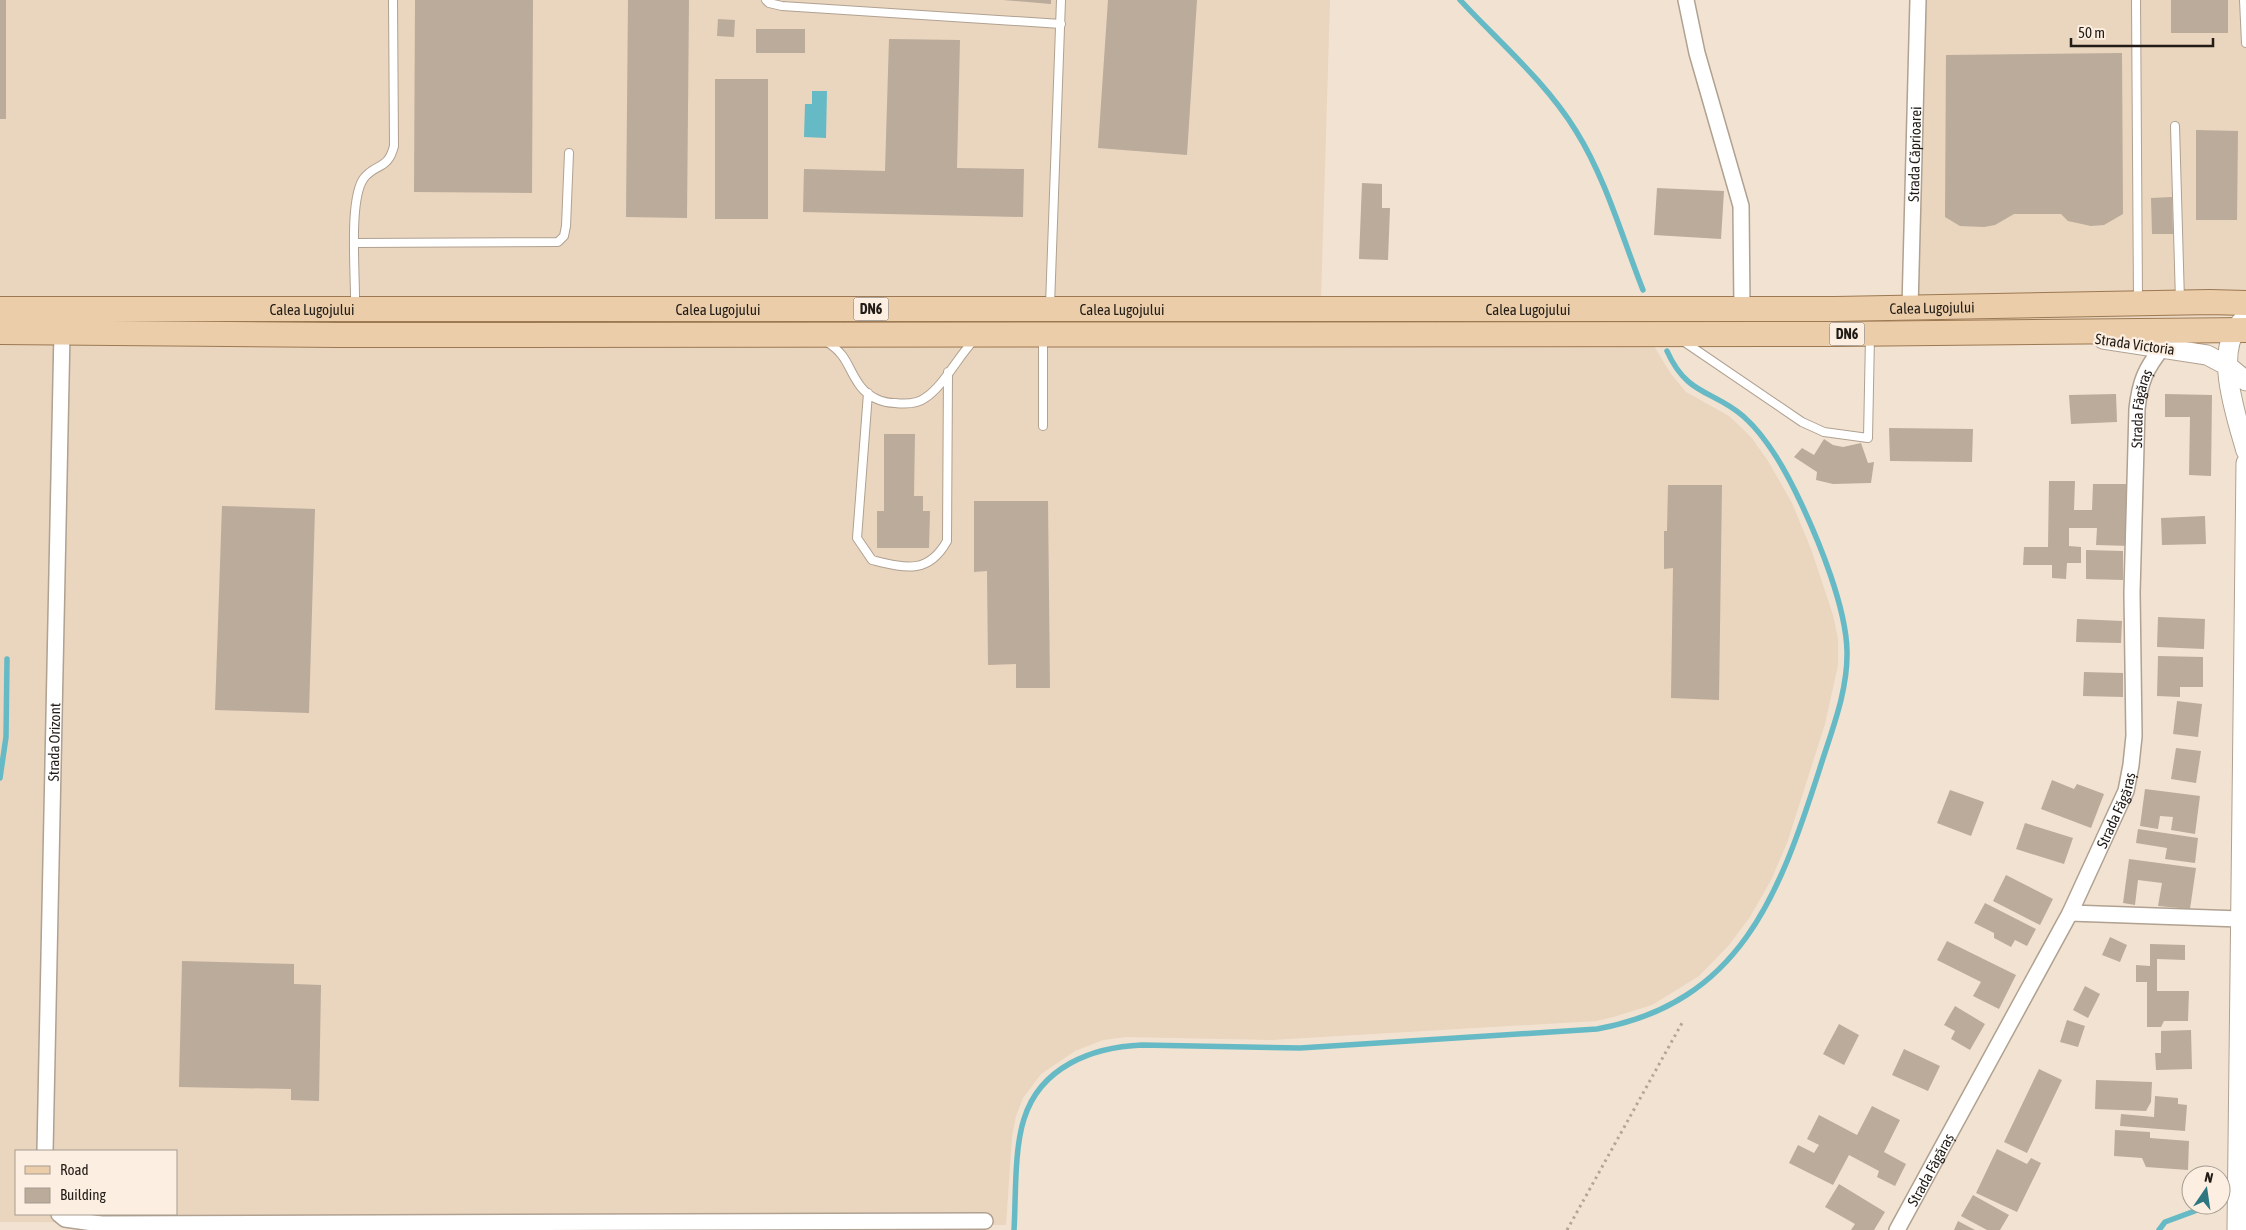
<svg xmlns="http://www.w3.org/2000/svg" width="2246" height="1230" viewBox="0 0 2246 1230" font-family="'Asap Condensed',sans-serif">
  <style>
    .built { fill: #ead5be; fill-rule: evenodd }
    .water { fill: #66bac5 }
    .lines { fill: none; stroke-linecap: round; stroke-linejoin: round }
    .stream { stroke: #66bac5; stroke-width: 5.5 }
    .building { fill: #baab9b }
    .service-casing { stroke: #b0a191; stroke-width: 10 }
    .minor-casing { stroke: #b0a191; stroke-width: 18 }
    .tertiary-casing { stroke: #b0a191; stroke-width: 21 }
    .primary-casing { stroke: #9c7952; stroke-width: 26 }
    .path { stroke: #b3a698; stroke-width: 3; stroke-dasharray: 2.5 4; stroke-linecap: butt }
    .service { stroke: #fff; stroke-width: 8 }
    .minor { stroke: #fff; stroke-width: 15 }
    .tertiary { stroke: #fff; stroke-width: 19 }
    .primary { stroke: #ebcdaa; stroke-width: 24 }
    .labels { text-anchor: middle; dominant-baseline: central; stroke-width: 4.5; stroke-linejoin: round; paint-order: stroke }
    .shield { fill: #fcefe2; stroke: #635b53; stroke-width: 1 }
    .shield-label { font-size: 14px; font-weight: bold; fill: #221c16 }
    .street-label { font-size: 15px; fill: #221c16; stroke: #fcefe2 }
  </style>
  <rect width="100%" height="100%" fill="#f2e2d1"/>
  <!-- built -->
  <path class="built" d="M 0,0 L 1330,0 L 1320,333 L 1648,336 L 1671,374 L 1686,392 L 1729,416 L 1751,437 L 1768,461 L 1792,503 L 1811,549 L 1833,615 L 1838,639 L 1838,665 L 1825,724 L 1787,843 L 1771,880 L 1750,917 L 1729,945 L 1699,976 L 1652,1005 L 1613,1017 L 1596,1021 L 1271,1040 L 1126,1037 L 1103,1040 L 1075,1051 L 1041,1074 L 1023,1098 L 1016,1116 L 1012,1136 L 1006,1225 L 0,1222 ZM 16,1151 L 176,1151 L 176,1214 L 16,1214 Z
    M 1913,0 L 2246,0 L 2246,316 L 1904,321 Z"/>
  <!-- water -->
  <path class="water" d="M 812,91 L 827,91 L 826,138 L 804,137 L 805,104 L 812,104 Z"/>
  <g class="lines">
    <!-- stream -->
    <path class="stream" d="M 1460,0 C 1499,42 1546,82 1576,131 C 1606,179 1622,237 1643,290
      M 0,778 L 6,737 L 7,659
      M 1014,1230 C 1016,1197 1014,1150 1024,1119 C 1040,1067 1092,1047 1142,1045 L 1300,1048 L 1597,1029 C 1740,1003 1779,895 1819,771 C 1831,732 1848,692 1847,651 C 1846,607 1819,541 1800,501 C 1786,471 1768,438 1743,416 C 1713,390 1687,396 1667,351
      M 2159,1230 L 2165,1222 L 2211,1205"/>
  </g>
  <!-- building -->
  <path class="building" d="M 0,0 L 6,0 L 6,119 L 0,119 Z
    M 415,0 L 533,0 L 532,193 L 414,192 Z
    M 628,0 L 689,0 L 687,218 L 626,217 Z
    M 1003,0 L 1051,0 L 1051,4 Z
    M 1108,0 L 1197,0 L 1187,155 L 1098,148 Z
    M 2171,0 L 2228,0 L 2228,33 L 2171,33 Z
    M 718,19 L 735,20 L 734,37 L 717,36 Z
    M 756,29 L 805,29 L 805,53 L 756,53 Z
    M 889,39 L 960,40 L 957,168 L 1024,169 L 1023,217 L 803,212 L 804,169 L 885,171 Z
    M 2122,53 L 2123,214 L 2104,225 L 2091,226 L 2068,221 L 2061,214 L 2014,214 L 1995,225 L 1984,227 L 1960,226 L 1945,217 L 1946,55 Z
    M 715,79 L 768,79 L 768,219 L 715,219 Z
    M 2196,130 L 2238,131 L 2237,220 L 2196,220 Z
    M 1362,183 L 1382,184 L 1382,208 L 1390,208 L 1388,260 L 1359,259 Z
    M 1657,188 L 1724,191 L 1721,239 L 1654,235 Z
    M 2172,197 L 2173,234 L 2152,234 L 2151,198 Z
    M 2116,394 L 2117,422 L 2071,424 L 2069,395 Z
    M 2165,394 L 2212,395 L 2211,476 L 2189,475 L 2190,417 L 2165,417 Z
    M 1889,428 L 1973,429 L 1972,462 L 1890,461 Z
    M 884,434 L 915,434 L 914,496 L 923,496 L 923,511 L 930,511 L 929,548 L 877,548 L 877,511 L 884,511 Z
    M 1824,439 L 1833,445 L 1843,447 L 1861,443 L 1868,463 L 1874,462 L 1871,483 L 1833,484 L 1816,480 L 1817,472 L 1794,457 L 1802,448 L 1814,455 Z
    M 2049,481 L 2075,481 L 2074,510 L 2092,510 L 2093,484 L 2132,484 L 2131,546 L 2096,545 L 2097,528 L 2069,528 L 2069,546 L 2081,547 L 2081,563 L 2067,563 L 2066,579 L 2052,578 L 2052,565 L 2023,565 L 2024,547 L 2048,547 Z
    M 1668,485 L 1722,485 L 1719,700 L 1671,698 L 1673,568 L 1664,569 L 1664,531 L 1667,531 Z
    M 974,501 L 1048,501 L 1050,688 L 1016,688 L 1016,664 L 988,665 L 987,571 L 974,572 Z
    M 222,506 L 315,509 L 309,713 L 215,710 Z
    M 2205,516 L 2206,544 L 2162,545 L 2161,518 Z
    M 2086,550 L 2123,551 L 2123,580 L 2086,579 Z
    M 2158,617 L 2205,619 L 2204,649 L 2157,647 Z
    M 2077,619 L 2122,621 L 2121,643 L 2076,642 Z
    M 2158,656 L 2203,657 L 2203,687 L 2180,687 L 2180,697 L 2157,696 Z
    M 2084,672 L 2123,673 L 2123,697 L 2083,696 Z
    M 2177,701 L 2202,704 L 2198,737 L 2173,734 Z
    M 2176,748 L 2201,751 L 2196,783 L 2171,779 Z
    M 2052,780 L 2074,789 L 2077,784 L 2104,794 L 2091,828 L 2041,809 Z
    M 2145,789 L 2200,796 L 2195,834 L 2171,830 L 2173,817 L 2160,816 L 2158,829 L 2140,826 Z
    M 1950,790 L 1984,802 L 1971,836 L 1937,823 Z
    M 2025,823 L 2073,838 L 2064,864 L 2016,849 Z
    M 2138,829 L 2198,838 L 2195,863 L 2165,859 L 2167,848 L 2136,843 Z
    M 2129,859 L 2196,868 L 2190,909 L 2158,906 L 2162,883 L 2138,880 L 2135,905 L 2123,903 Z
    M 2006,875 L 2053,899 L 2040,925 L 1993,901 Z
    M 1985,903 L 2036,929 L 2027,946 L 2015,940 L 2011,947 L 1994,938 L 1994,933 L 1974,923 Z
    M 2110,937 L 2127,945 L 2120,962 L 2102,955 Z
    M 1947,941 L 2016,975 L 1999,1009 L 1973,996 L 1981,982 L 1937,960 Z
    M 2150,944 L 2185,945 L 2185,960 L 2157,959 L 2157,991 L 2189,991 L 2188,1021 L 2164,1021 L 2161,1027 L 2147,1027 L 2147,982 L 2136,982 L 2136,965 L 2150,966 Z
    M 182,961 L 294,964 L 294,984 L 321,985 L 319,1101 L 291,1100 L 291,1089 L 179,1087 Z
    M 2085,986 L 2100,994 L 2088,1018 L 2073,1010 Z
    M 1955,1006 L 1985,1024 L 1970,1050 L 1951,1039 L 1955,1031 L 1944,1025 Z
    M 2067,1020 L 2085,1026 L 2078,1047 L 2060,1042 Z
    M 1839,1024 L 1859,1035 L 1844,1065 L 1823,1054 Z
    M 2191,1030 L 2192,1069 L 2156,1070 L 2155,1053 L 2161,1053 L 2161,1031 Z
    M 1904,1049 L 1940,1066 L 1928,1091 L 1892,1075 Z
    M 2039,1069 L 2062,1080 L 2027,1153 L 2004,1142 Z
    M 2096,1080 L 2152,1082 L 2151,1102 L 2146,1111 L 2095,1109 Z
    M 2155,1096 L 2178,1098 L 2178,1104 L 2187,1105 L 2185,1131 L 2120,1126 L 2121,1114 L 2154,1117 Z
    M 1872,1106 L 1900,1120 L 1884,1152 L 1906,1164 L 1895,1186 L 1877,1177 L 1879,1171 L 1849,1155 L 1833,1185 L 1789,1163 L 1798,1145 L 1814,1153 L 1819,1145 L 1807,1139 L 1819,1115 L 1857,1135 Z
    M 2115,1130 L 2150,1132 L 2150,1138 L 2189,1141 L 2188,1170 L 2146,1167 L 2142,1158 L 2114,1156 Z
    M 1997,1149 L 2027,1164 L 2031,1158 L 2041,1163 L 2017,1212 L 1976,1193 Z
    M 1839,1184 L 1885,1212 L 1874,1230 L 1851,1230 L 1855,1224 L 1825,1207 Z
    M 1973,1195 L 2009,1215 L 2000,1230 L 1987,1230 L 1961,1216 Z
    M 1958,1221 L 1975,1230 L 1954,1230 Z"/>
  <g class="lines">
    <!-- service casing -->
    <g class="service-casing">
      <path id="service" d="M 766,0 L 769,3 L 782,6 L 1061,24
        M 2136,0 L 2138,301
        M 2244,0 L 2246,43
        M 2175,126 L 2180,301
        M 355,243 L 558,242 L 564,236 L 566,226 L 569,153
        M 1050,305 L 1061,0
        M 355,307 C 356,278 348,199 364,178 C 376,163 388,170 394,146 L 393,0
        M 1043,338 L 1043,426
        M 1683,341 L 1802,422 L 1824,432 L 1868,438 L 1870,336
        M 827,342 C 849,356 847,369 861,387 C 869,397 882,403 895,403 C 904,404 917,404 925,398 C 944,386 958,356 975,339
        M 868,393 L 857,538 L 872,560 C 905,568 928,575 947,541 L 948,372"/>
    </g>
    <!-- minor casing -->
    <g class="minor-casing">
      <g id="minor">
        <path d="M 1686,0 L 1697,53 L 1741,206 L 1742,309"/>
        <path id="s1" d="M 1910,308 L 1918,0"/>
        <path d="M 2070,913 L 2240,919"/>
        <path id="s2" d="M 45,1151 L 62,332"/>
        <path d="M 59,1214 L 65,1219 L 100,1224 L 100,1230"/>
        <path d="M 100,1224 L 985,1221"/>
        <path id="s3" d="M 1897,1230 L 2070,913 L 2126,791 L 2131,765 L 2134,736 L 2132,593 L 2137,409 C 2140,382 2145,369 2163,347"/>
      </g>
    </g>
    <!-- tertiary casing -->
    <g class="tertiary-casing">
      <path id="tertiary" d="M 2246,318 C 2210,344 2236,415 2246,451
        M 2103,339 L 2207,355 L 2228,366 L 2246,381
        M 2237,1230 L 2246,463"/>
    </g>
    <!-- primary casing -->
    <g class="primary-casing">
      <g id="primary">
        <path id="s4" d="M 0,309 L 1835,309 L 2210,302 L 2246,303"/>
        <path d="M 0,332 L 338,335 L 1837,334 L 2246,330"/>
      </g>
    </g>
    <!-- path -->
    <path class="path" d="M 1567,1230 L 1682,1023"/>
    <!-- service -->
    <use href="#service" class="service"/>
    <!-- minor -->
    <use href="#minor" class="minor"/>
    <!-- tertiary -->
    <use href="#tertiary" class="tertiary"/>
    <!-- primary -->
    <use href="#primary" class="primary"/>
  </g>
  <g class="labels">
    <!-- shield labels -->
    <g class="shield">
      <rect x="853.5" y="297.5" width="35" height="23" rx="4"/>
      <rect x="1829.5" y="322.5" width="35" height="23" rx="4"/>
    </g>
    <g class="shield-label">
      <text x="871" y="309">DN6</text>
      <text x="1847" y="334">DN6</text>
    </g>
    <!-- street labels -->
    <g class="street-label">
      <text stroke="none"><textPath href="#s1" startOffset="154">Strada Căprioarei</textPath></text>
      <text stroke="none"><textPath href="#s4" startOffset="1932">Calea Lugojului</textPath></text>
      <text stroke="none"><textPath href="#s4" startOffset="718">Calea Lugojului</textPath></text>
      <text stroke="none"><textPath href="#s4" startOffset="312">Calea Lugojului</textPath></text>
      <text stroke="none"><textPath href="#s4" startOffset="1122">Calea Lugojului</textPath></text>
      <text stroke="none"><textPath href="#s4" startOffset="1528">Calea Lugojului</textPath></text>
      <text transform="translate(2135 344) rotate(8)">Strada Victoria</text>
      <text stroke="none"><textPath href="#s3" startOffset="879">Strada Făgăraș</textPath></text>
      <text stroke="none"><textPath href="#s2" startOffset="409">Strada Orizont</textPath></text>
      <text stroke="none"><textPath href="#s3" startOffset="474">Strada Făgăraș</textPath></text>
      <text stroke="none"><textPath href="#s3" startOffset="69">Strada Făgăraș</textPath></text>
    </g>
  </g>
  <!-- legend -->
  <rect x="15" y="1150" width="162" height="65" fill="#fcefe2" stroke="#a59b90"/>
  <rect x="25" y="1166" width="25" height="8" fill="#ebcdaa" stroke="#a59b90"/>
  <text x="60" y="1175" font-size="15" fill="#221c16">Road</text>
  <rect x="25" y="1188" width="25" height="15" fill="#baab9b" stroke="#a59b90"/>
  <text x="60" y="1200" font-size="15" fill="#221c16">Building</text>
  <!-- north arrow -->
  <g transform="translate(2206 1190) rotate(13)"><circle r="24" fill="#fcefe2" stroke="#a59b90"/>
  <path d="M0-4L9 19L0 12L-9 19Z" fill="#2e7780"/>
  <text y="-8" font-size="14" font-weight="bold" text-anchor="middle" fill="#221c16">N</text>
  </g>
  <!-- scale -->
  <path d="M2071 38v8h142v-8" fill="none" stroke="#221c16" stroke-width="2.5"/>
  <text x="2078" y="38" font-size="15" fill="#221c16" stroke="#fcefe2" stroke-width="4" paint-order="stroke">50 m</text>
</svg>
